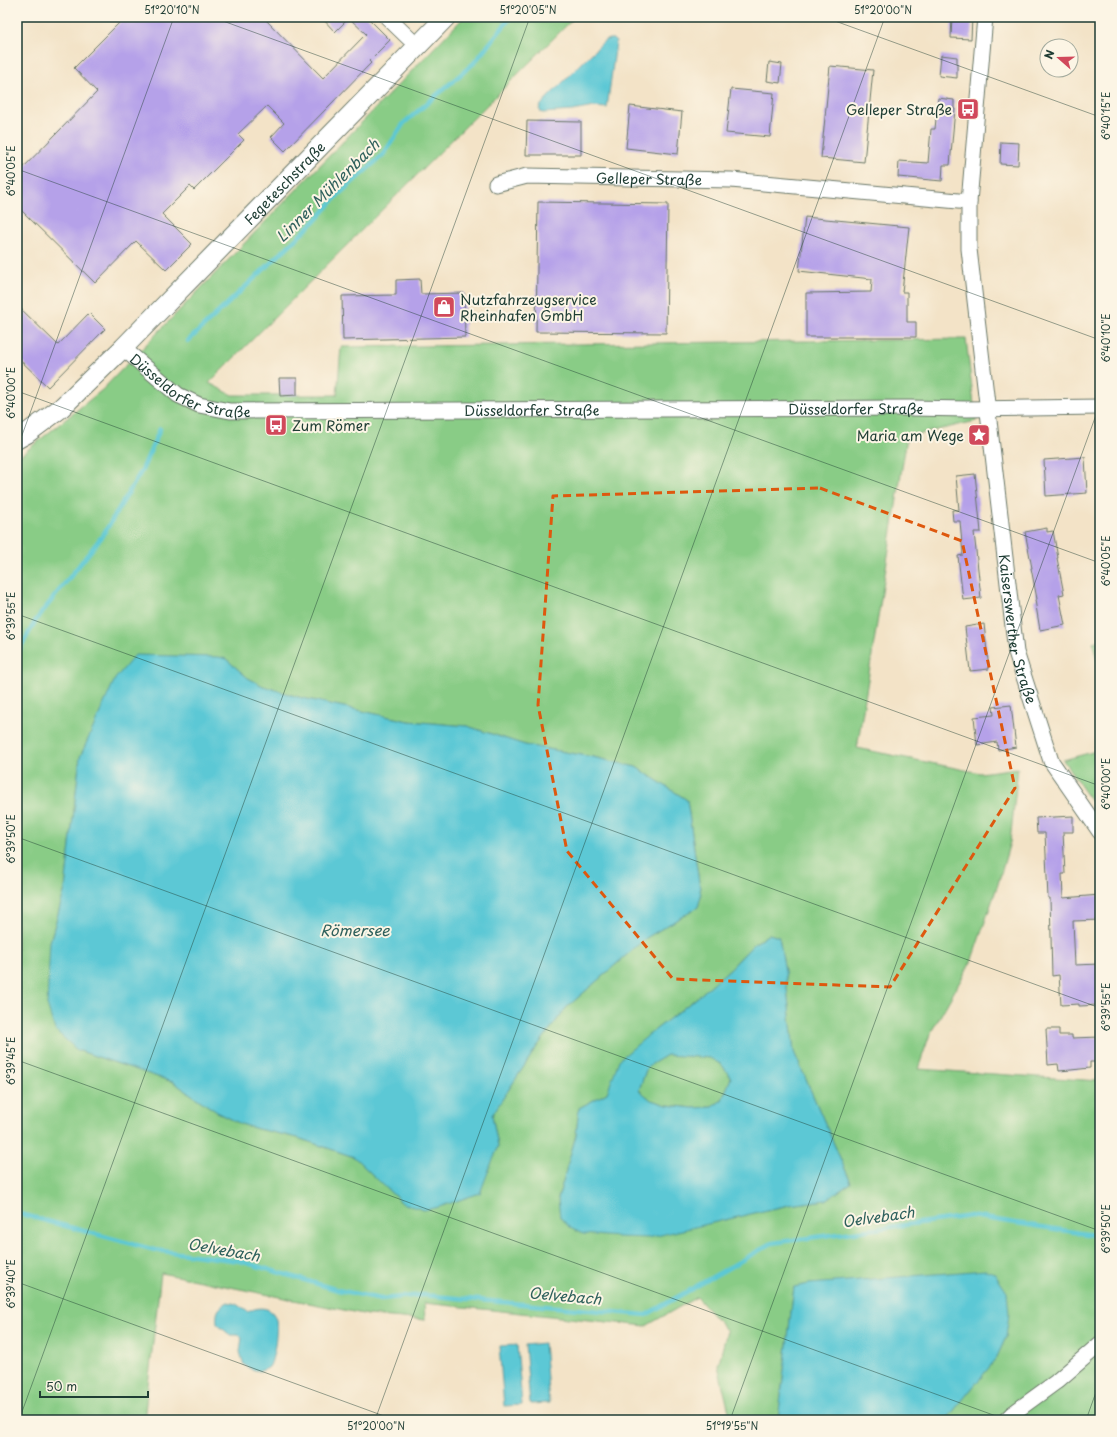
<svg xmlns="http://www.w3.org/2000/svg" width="1117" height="1437" viewBox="0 0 1117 1437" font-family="'Playpen Sans',sans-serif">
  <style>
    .green { fill: #89cc86; stroke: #54845d; fill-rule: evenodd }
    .water { fill: #5cc8d5; stroke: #3e8284; fill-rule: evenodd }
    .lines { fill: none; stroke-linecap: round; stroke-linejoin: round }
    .stream { stroke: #5cc8d5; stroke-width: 4.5 }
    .building { fill: #b5a1e9 }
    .minor-casing { stroke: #697767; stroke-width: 17 }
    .major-casing { stroke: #697767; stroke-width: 21 }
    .minor { stroke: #fff; stroke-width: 15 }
    .major { stroke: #fff; stroke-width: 19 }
    .marked { fill: none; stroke: #de580e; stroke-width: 3; stroke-dasharray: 8 5; stroke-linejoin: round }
    .ticks { fill: none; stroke: #1f3d34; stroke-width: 1; stroke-opacity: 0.45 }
    .labels { text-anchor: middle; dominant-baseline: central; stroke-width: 4; stroke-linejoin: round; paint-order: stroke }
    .poi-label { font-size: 14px; fill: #1f3d34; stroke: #fcf5e5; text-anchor: end }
    .street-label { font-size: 14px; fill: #1f3d34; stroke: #fcf5e5 }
    .water-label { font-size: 15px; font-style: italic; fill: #2e605c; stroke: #fcf5e5 }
    .neatline { fill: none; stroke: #1f3d34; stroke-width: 1.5 }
    .ticks-label { font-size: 10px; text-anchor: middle; fill: #1f3d34 }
  </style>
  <rect width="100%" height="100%" fill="#fcf5e5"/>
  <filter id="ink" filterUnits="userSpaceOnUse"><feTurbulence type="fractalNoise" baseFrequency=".025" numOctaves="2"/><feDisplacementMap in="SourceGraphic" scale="8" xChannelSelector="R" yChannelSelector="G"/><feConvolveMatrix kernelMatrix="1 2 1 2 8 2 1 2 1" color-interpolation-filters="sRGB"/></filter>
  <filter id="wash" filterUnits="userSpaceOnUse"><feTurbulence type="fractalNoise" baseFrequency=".012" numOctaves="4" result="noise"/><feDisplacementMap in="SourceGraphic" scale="16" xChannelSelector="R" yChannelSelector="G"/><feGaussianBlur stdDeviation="0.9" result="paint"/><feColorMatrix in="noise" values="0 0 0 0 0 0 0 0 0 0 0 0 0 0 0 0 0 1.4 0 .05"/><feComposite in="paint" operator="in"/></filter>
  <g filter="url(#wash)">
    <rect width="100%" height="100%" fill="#f3e3c7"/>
    <!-- green -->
    <path class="green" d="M 464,17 L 575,17 L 209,383 L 232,395 L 337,395 L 341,347 L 966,339 L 976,421 L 907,437 L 857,748 L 980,773 L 1018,768 L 1010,842 L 998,884 L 971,962 L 930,1034 L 918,1069 L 1100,1081 L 1100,1420 L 946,1420 L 996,1359 L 1006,1337 L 794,1287 L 778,1420 L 731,1420 L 718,1366 L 727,1331 L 697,1297 L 646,1326 L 424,1303 L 425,1320 L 368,1315 L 161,1273 L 144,1420 L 17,1420 L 17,456 L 21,455 L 102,390 ZM 226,659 L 248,678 L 263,686 L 298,697 L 408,721 L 467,726 L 525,745 L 593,757 L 636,767 L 687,800 L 701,896 L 698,907 L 646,938 L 566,1008 L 536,1048 L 492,1115 L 498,1146 L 403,1204 L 354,1157 L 298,1138 L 258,1129 L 241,1124 L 217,1112 L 173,1082 L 77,1050 L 50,942 L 65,889 L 80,757 ZM 769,934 L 779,937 L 785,971 L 794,1052 L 851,1183 L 826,1200 L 789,1205 L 704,1224 L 558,1199 L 576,1135 L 579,1108 L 607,1093 L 651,1033 L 698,997 L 731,968 L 754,944 Z
      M 1100,640 L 1100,674 L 1093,642 Z
      M 1100,750 L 1100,814 L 1063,760 Z
      M 667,1055 L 710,1057 L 722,1065 L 731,1078 L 722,1100 L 712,1107 L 693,1108 L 667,1105 L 651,1100 L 639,1090 L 647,1067 Z"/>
    <!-- water -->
    <path class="water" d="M 609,39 L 613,39 L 616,42 L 607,108 L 594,107 L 572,111 L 542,113 L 539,109 L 541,105 L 549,96 L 604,41 Z
      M 135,655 L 219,657 L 226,659 L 248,678 L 263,686 L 298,697 L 408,721 L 467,726 L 525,745 L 593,757 L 636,767 L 687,800 L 701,896 L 698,907 L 646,938 L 566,1008 L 536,1048 L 492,1115 L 498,1146 L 480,1193 L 439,1207 L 424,1210 L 403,1204 L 354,1157 L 298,1138 L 258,1129 L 241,1124 L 217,1112 L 173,1082 L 77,1050 L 55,1030 L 47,1005 L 50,942 L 65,889 L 80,757 L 115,679 Z
      M 769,934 L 779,937 L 785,971 L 794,1052 L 851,1183 L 826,1200 L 789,1205 L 648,1238 L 617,1237 L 583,1234 L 570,1228 L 560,1217 L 558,1199 L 576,1135 L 579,1108 L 607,1093 L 619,1060 L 651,1033 L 698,997 L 731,968 L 754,944 ZM 667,1055 L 710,1058 L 722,1065 L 731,1078 L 722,1100 L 712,1107 L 693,1108 L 667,1105 L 651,1100 L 639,1090 L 647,1067 Z
      M 986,1270 L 994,1273 L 1007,1292 L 1009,1314 L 1006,1337 L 996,1359 L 946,1420 L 778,1420 L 794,1287 L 809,1284 Z
      M 228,1302 L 236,1304 L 248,1312 C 257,1306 273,1306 276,1320 C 278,1328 274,1361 269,1367 C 267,1369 263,1370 260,1371 L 251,1369 L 244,1365 L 240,1352 L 242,1337 L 239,1335 L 230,1335 L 217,1324 C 216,1313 217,1308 228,1302 Z
      M 544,1343 L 549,1403 L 530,1404 L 525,1345 Z
      M 517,1345 L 522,1405 L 504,1406 L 499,1346 Z"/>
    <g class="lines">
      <!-- stream -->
      <path class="stream" d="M 188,341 L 315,221 L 339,194 L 383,155 L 404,123 L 474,63 L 511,17
        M 17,654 L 36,620 L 103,535 L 142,470 L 160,429
        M 17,1213 L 155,1250 L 240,1261 L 338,1290 L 381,1299 L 423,1295 L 646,1315 L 772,1243 L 971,1216 L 1100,1236"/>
    </g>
    <g id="blocks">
      <!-- building -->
      <path class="building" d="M 125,17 L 263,17 L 323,78 L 366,34 L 349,18 L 335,32 L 321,17 L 367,17 L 390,40 L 369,61 L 371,63 L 285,151 L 271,137 L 284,123 L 267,106 L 238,134 L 244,140 L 194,190 L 190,186 L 162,214 L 192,244 L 166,270 L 136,241 L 95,283 L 17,206 L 17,174 L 97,92 L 74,68 Z
        M 952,17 L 972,17 L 971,39 L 951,38 Z
        M 941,55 L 957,57 L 957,78 L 939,76 Z
        M 769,62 L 782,64 L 780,83 L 767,81 Z
        M 830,66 L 873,70 L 864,162 L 821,158 Z
        M 731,89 L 774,93 L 770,137 L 726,133 Z
        M 938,98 L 954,100 L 954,109 L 955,109 L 950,165 L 943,165 L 942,181 L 898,177 L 899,161 L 928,163 L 931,129 L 935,129 Z
        M 630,106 L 682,112 L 678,154 L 626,148 Z
        M 527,121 L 581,122 L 581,155 L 526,155 Z
        M 1001,142 L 1019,143 L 1018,165 L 1000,164 Z
        M 538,202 L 668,204 L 666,333 L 536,332 Z
        M 805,217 L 909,227 L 902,292 L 907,292 L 907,322 L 916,322 L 916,337 L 806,337 L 806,293 L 871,292 L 872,279 L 799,271 Z
        M 420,279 L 421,294 L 464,293 L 465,337 L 343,340 L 342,296 L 396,295 L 396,280 Z
        M 17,305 L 58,345 L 89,313 L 105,329 L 48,387 L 17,357 Z
        M 279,378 L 297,378 L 297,395 L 280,396 Z
        M 1085,457 L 1087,493 L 1046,496 L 1044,460 Z
        M 975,474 L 981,532 L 974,532 L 981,598 L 963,600 L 958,556 L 963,555 L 960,521 L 953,521 L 952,510 L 959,510 L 956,476 Z
        M 1047,528 L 1047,532 L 1053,531 L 1058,558 L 1057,558 L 1064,594 L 1059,595 L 1065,625 L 1040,630 L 1035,600 L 1037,599 L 1031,568 L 1032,568 L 1025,532 Z
        M 984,624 L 989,669 L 970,671 L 965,627 Z
        M 1011,705 L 1016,747 L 998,750 L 997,742 L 977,745 L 974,717 L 994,715 L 993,707 Z
        M 1073,816 L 1073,832 L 1063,832 L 1065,874 L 1062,874 L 1063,898 L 1100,895 L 1100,920 L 1073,921 L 1075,965 L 1100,964 L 1100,977 L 1098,977 L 1099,1005 L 1079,1006 L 1079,1004 L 1061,1005 L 1059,975 L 1052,976 L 1050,898 L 1048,898 L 1045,833 L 1037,833 L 1036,818 Z
        M 1046,1029 L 1059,1029 L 1059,1035 L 1072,1035 L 1072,1038 L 1100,1037 L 1100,1062 L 1090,1062 L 1090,1068 L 1071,1070 L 1059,1071 L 1058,1064 L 1048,1065 Z"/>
    </g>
  </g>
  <g filter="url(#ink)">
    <use href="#blocks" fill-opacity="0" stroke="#697767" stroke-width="1"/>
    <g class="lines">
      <!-- minor casing -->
      <g class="minor-casing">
        <g id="minor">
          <path d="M 387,17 L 417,46"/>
          <path id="s1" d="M 985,17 L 969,202 L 969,249 L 1016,652 L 1051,761 L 1100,832"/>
          <path id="s2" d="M 496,184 L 527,176 L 731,180 L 969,202"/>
          <path id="s3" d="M 123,348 L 178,395 L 199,405 L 230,411 L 910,408 L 967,409 L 1100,407"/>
          <path d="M 1006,1420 L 1012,1414 L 1056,1382 L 1100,1344"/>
        </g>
      </g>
      <!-- major casing -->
      <g class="major-casing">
        <g id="major">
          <path id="s4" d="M 17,439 L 26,434 L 61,408 L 123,348 L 446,17"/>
        </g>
      </g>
      <!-- minor -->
      <use href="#minor" class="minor"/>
      <!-- major -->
      <use href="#major" class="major"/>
    </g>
  </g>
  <!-- marked area -->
  <path class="marked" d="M 820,488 L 962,541 L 1015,788 L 890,987 L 673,979 L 567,851 L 538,705 L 553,496 Z"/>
  <!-- ticks -->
  <path class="ticks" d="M 212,17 L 1100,340M 824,17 L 1100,117M 17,169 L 1100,563M 17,391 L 1100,786M 17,449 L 174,17M 17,614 L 1100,1008M 17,837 L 1100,1231M 17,1060 L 1007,1420M 17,1282 L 395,1420M 19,1420 L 530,17M 375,1420 L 885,17M 730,1420 L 1100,404M 1086,1420 L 1100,1381"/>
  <!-- icons -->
  <defs>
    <g id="bus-square" transform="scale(1.15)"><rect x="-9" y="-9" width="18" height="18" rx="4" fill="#d1495b" stroke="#fcf5e5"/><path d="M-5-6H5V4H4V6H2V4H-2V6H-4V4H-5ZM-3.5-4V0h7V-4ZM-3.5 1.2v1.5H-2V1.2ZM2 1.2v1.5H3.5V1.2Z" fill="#fff"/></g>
    <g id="shop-square" transform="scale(1.15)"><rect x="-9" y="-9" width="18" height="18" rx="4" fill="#d1495b" stroke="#fcf5e5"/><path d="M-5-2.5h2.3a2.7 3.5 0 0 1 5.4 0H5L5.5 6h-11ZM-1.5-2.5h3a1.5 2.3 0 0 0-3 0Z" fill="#fff"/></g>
    <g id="sight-square" transform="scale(1.15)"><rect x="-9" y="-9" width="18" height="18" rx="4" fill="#d1495b" stroke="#fcf5e5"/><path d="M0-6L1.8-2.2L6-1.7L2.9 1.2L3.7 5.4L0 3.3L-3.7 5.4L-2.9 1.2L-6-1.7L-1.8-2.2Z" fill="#fff"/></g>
  </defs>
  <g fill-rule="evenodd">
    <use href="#bus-square" x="968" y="109"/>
    <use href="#shop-square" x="444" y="307"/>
    <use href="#bus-square" x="276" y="425"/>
    <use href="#sight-square" x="979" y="435"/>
  </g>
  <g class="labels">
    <!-- poi labels -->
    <g class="poi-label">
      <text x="952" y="109">Gelleper Straße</text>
      <text x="460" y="299" text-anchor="start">Nutzfahrzeugservice<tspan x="460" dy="16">Rheinhafen GmbH</tspan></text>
      <text x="292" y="425" text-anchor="start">Zum Römer</text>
      <text x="964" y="435">Maria am Wege</text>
    </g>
    <!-- street labels -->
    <g class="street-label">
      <text stroke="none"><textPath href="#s2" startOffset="154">Gelleper Straße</textPath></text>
      <text stroke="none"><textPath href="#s4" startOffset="371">Fegeteschstraße</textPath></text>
      <text stroke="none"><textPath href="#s3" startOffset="80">Düsseldorfer Straße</textPath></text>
      <text stroke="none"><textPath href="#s3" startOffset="753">Düsseldorfer Straße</textPath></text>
      <text stroke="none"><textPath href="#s3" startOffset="429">Düsseldorfer Straße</textPath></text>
      <text stroke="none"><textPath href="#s1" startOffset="616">Kaiserswerther Straße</textPath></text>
    </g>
    <!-- water labels -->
    <g class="water-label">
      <text transform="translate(327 190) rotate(-45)">Linner Mühlenbach</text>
      <text x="355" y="929">Römersee</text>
      <text transform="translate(878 1216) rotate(-8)">Oelvebach</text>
      <text transform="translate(224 1249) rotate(10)">Oelvebach</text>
      <text transform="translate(565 1295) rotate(5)">Oelvebach</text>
    </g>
  </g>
  <!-- margin -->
  <rect width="1117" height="1437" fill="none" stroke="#fcf5e5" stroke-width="44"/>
  <!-- north arrow -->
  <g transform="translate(1059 58) rotate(290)"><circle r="19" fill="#fcf5e5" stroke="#a4ab9e"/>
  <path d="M0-3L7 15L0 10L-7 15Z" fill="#d1495b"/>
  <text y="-6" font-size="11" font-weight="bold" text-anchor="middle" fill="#1f3d34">N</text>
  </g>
  <!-- scale -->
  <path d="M40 1391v6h108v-6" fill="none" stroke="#1f3d34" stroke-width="2"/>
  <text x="46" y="1391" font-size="12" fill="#1f3d34" stroke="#fcf5e5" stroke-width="3" paint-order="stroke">50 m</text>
  <rect x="22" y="22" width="1073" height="1393" class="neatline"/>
  <g class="ticks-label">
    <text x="172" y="14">51°20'10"N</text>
    <text x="528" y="14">51°20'05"N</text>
    <text x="883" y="14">51°20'00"N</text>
    <text transform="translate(1106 116) rotate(-90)" y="4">6°40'15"E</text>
    <text transform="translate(11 171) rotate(-90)" y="4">6°40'05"E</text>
    <text transform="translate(1106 338) rotate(-90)" y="4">6°40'10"E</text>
    <text transform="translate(11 393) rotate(-90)" y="4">6°40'00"E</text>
    <text transform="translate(1106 561) rotate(-90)" y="4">6°40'05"E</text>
    <text transform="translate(11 616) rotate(-90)" y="4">6°39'55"E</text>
    <text transform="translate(1106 784) rotate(-90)" y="4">6°40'00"E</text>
    <text transform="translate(11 839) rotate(-90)" y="4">6°39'50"E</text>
    <text transform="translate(1106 1007) rotate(-90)" y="4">6°39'55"E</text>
    <text transform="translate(11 1061) rotate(-90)" y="4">6°39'45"E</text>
    <text transform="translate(1106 1229) rotate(-90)" y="4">6°39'50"E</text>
    <text transform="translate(11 1284) rotate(-90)" y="4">6°39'40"E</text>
    <text x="376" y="1430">51°20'00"N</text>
    <text x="732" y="1430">51°19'55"N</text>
  </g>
</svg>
